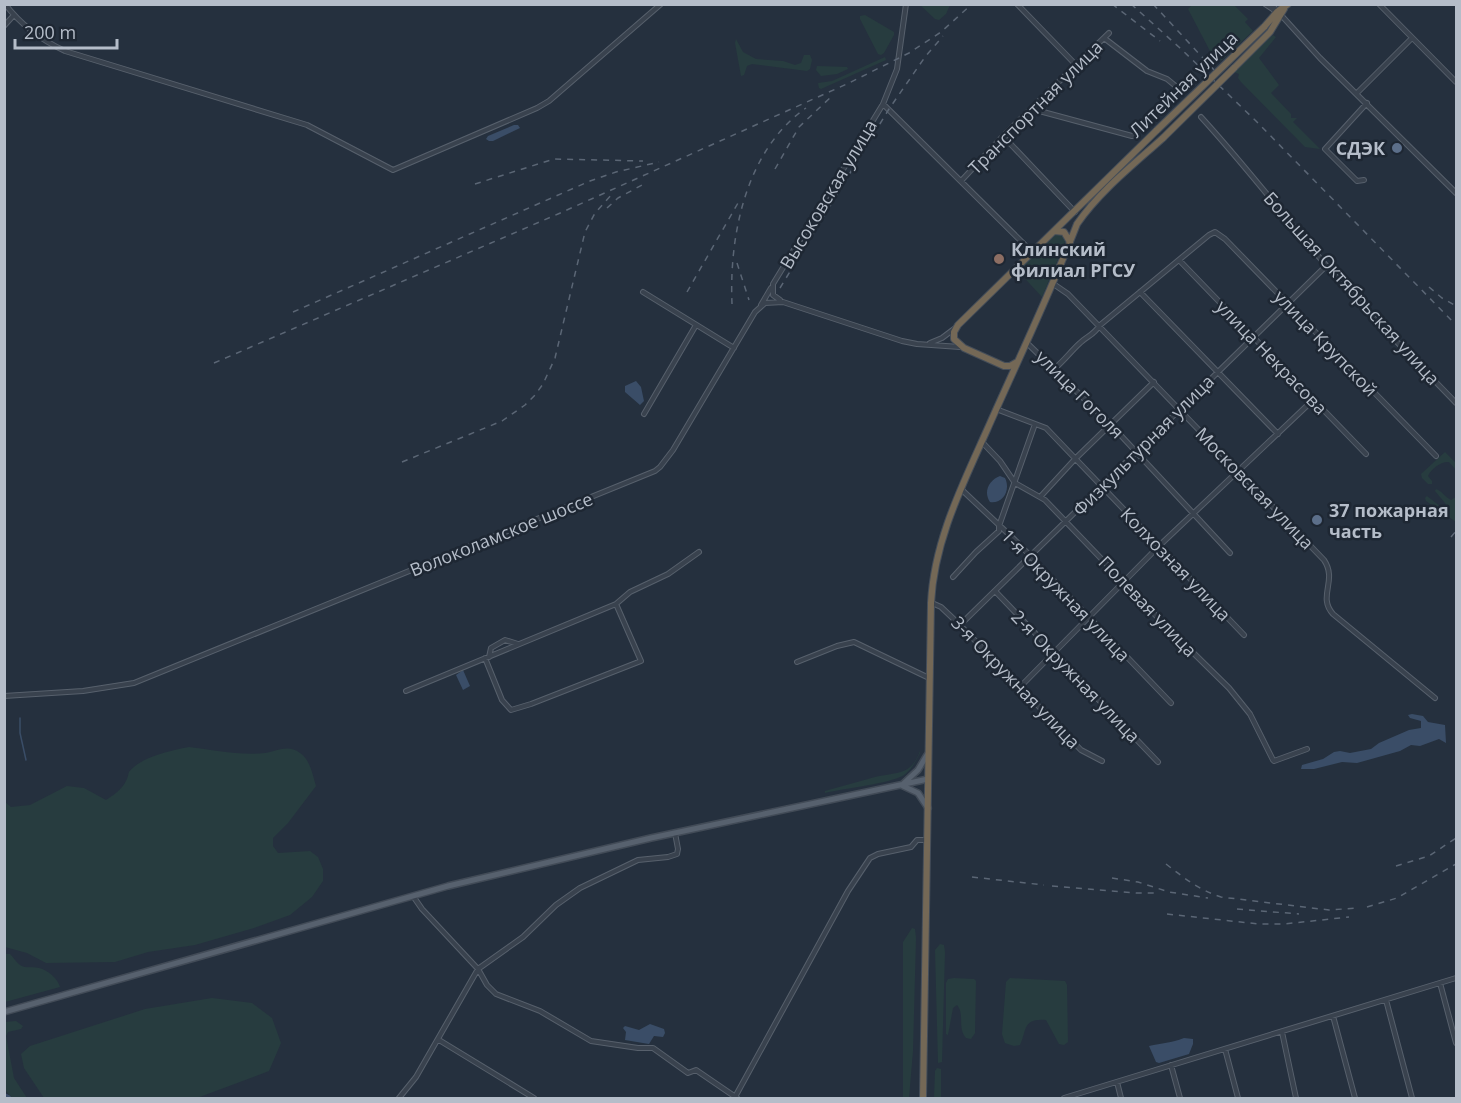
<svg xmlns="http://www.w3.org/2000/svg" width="1461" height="1103" viewBox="0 0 1461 1103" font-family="'Open Sans',sans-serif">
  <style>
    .green { fill: #273c3f }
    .water { fill: #3a4d67 }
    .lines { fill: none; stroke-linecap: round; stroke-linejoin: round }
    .stream { stroke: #3a4d67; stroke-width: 1.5 }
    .river { stroke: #3a4d67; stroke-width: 6 }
    .minor-casing { stroke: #57606c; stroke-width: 6 }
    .major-casing { stroke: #424b57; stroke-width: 8 }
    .highway-casing { stroke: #444d59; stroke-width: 8 }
    .minor { stroke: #39424e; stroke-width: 4 }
    .major { stroke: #57616e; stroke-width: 5 }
    .highway { stroke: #746856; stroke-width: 6 }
    .rail { stroke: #5b6675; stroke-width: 1.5; stroke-dasharray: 6 6; stroke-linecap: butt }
    .highway-bridge-casing { stroke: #444d59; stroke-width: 8; stroke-linecap: butt }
    .highway-bridge { stroke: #746856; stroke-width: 6 }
    .service-dot { fill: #5c6f8a; stroke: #1e2733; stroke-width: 2 }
    .education-dot { fill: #8d6e63; stroke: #1e2733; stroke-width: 2 }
    .labels { text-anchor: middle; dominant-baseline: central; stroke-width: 5; stroke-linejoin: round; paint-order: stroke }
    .street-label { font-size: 18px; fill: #b5bdc9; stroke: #1e2733 }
    .poi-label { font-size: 18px; font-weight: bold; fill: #b5bdc9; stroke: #1e2733; text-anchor: start }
  </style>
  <rect width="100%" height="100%" fill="#25303e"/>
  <!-- green -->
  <path class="green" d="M 1193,4 L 1234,5 L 1248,19 L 1245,22 L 1253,31 L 1222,60 L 1213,64 L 1210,60 L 1211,53 L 1188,9 Z
    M 920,5 L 950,5 L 946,14 L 939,20 L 935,19 Z
    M 865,15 L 894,32 L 894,35 L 884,53 L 881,55 L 878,54 L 860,19 L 860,16 Z
    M 1273,35 L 1276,37 L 1259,58 L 1279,85 L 1271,93 L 1291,114 L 1291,118 L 1297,118 L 1293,122 L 1320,149 L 1305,147 L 1241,82 L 1238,78 L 1239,74 L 1234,72 Z
    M 736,39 L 743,52 L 756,59 L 783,61 L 795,65 L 801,63 L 804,55 L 810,55 L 812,60 L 810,69 L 807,71 L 752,64 L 747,66 L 744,75 L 741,76 L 735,43 Z
    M 885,57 L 886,60 L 821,89 L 819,88 L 818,83 L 832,81 Z
    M 817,66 L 847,67 L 848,69 L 837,74 L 821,76 L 816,70 Z
    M 1059,234 L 1063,235 L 1066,240 L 1042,297 L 1018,271 L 1055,235 Z
    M 1445,452 L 1456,463 L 1456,470 L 1449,462 C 1441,461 1431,469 1428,476 L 1432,481 L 1432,484 L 1428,484 L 1422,478 L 1421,474 Z
    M 1436,489 C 1442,491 1445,497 1451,500 L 1456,497 L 1456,522 L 1426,501 L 1425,498 L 1427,496 L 1450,514 L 1445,503 L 1435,491 Z
    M 189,747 C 214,750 240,756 265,753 C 278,751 288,744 300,753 C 310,759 313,776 316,786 L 288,823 L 273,838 L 273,846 L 278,853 L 310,851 L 318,857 L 323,869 L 323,881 L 312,897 L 290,915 L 254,928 L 195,945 L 148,952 L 115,962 L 46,963 L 27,953 L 5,947 L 5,802 L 11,807 L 30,805 L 67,786 L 84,788 L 106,800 C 114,795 122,789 126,781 C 128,778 128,774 129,772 C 140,757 173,750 189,747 Z
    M 920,751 L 920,753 C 916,761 912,769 904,775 C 889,784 845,788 825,793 L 825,791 C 841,786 859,782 875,777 C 897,772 911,776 920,751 Z
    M 912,928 L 915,929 L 916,938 L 913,1051 L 909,1098 L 903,1098 L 903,942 Z
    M 940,944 L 944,945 L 945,952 L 942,1062 L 938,1063 L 935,950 Z
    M 5,954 L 10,954 C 13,957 16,962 20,965 C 26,969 33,966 39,968 C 48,970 58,979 60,987 L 5,1002 Z
    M 954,978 L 974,979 L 976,981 L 975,1033 L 971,1039 L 966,1038 C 957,1028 965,1014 957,1005 L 953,1008 L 948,1035 L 946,1034 L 946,983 L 948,979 Z
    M 1010,978 L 1065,981 L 1067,985 L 1068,1042 L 1064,1045 L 1059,1044 L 1046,1020 C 1022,1018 1027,1031 1020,1045 L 1014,1046 L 1005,1043 L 1002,1034 L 1006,982 Z
    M 212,998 L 252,1003 L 272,1018 L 281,1043 L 269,1071 L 197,1098 L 44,1098 L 24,1068 L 21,1054 L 30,1046 L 145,1009 Z
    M 16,1021 L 23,1026 L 21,1029 L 8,1032 L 6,1036 L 14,1078 L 27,1098 L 12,1098 L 5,1090 L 5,1022 Z
    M 937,1068 L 941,1069 L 941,1098 L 934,1098 L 935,1071 Z"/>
  <!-- water -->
  <path class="water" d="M 514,125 L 518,125 L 520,128 L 493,141 L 489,141 L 486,139 L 488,136 Z
    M 636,381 L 641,387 L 644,401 L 640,405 L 625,392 L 625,386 Z
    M 1000,476 L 1005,478 C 1011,490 1003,504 990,502 C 983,492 989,480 1000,476 Z
    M 463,670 L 470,686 L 463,690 L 456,675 Z
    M 1412,714 L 1423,716 L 1428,722 L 1445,725 L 1446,743 L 1439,739 L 1420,746 L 1411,745 L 1400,751 L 1357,763 L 1342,762 L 1314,769 L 1301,769 L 1302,765 L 1323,759 L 1334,752 L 1340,751 L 1350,753 L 1371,749 L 1379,743 L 1409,730 L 1421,728 L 1421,721 L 1410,718 L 1408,715 Z
    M 650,1024 L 664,1029 L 665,1033 L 663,1037 L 654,1036 L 649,1044 L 625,1040 L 626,1032 L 623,1028 L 625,1026 L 639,1030 Z
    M 1184,1038 L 1193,1039 L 1193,1044 L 1189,1054 L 1159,1063 L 1156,1062 L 1149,1046 C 1162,1043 1171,1043 1184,1038 Z"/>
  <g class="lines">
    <!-- stream -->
    <path class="stream" d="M 20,718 L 20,733 L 26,760"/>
    <!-- river -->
    <path class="river" d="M 4,1096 L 8,1098"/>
    <!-- minor casing -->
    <g class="minor-casing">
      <path id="minor" d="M 5,4 C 21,25 41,40 65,51 L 307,125 L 393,170 L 537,108 L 549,101 L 661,4
        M 1017,4 L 1076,65
        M 1265,4 L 1277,12
        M 1271,4 L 1320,58 L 1456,193
        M 1379,4 L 1456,82
        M 4,26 L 14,15
        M 1104,38 L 1147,71 L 1167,79 L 1178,88
        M 1357,93 L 1412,38
        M 883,104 L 1032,252
        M 1032,109 L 1132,136
        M 1201,117 C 1244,164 1283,215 1325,264 C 1366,312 1412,357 1456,403
        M 1003,136 L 1075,212
        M 1364,180 L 1357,181 L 1325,149 L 1367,103
        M 961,181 L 1003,136 L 1109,33
        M 1179,260 L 1366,454
        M 1052,283 L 1068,294 L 1324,560 C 1338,581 1317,596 1333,614 L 1435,698
        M 643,292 L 734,348
        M 1140,292 L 1278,434
        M 780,300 L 773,295 L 773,284 L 883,104 L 897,69 L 906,4
        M 761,305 L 771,288
        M 930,343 L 942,338 L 954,329
        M 1027,343 L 1113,427 L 1230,553
        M 1054,369 C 1064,361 1071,351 1080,343 C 1087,336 1094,335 1099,326 L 1209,235 L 1215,232 L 1225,239 L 1436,456
        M 996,409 L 1046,428 L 1244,635
        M 644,414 L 696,325
        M 982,442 L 1000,461 L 1015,483 L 1045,500 L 1162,622 L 1229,688 L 1250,714 L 1273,760 L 1274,761 L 1307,749
        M 961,489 L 1018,543 L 1171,703
        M 1041,496 L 1075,459 L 1154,382
        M 953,577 L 976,552 L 999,531 L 999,526 L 1035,424
        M 995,591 L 1158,762
        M 932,603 L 941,607 L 960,625 L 1081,750 L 1102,761
        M 960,625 L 1326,266
        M 489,657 L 491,648 L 505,640 L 518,644
        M 485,658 L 502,700 L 511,710 L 531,704 L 641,661 L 616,604 L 630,592 L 668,574 L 699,552
        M 797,662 L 837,646 L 854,642 L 929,678
        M 1020,687 L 1159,546 L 1313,400
        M 406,691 L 616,604
        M 4,696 L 83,691 L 134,683 L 655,471 L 660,467 L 673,450 L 755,312 L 765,303 L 783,302 L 902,341 L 917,344 L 960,347
        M 413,896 L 422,909 L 478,969 L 487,985 L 496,994 L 540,1011 L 591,1041 L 638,1048 L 653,1048 L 688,1073 L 696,1070 L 737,1098
        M 1440,983 L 1456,1043
        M 1386,1000 L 1412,1098
        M 1333,1016 L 1355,1098
        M 1282,1032 L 1296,1098
        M 439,1040 L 534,1098
        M 1225,1049 L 1238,1098
        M 1171,1065 L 1180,1098
        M 1117,1082 L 1121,1098
        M 735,1097 L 848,891 L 870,858 L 878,854 L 911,847 L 917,840 L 927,840
        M 399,1098 L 416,1077 L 478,969 L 523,937 L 556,905 L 580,888 L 638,860 L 668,857 L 677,854 L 678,849 L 675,833
        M 1064,1098 L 1456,978"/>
    </g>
    <!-- major casing -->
    <g class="major-casing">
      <path id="major" d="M 903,784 L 918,770 L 927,755
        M 903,786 L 918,793 L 928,808
        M 4,1012 L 448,886 L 651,838 L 928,779"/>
    </g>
    <!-- highway casing -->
    <g class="highway-casing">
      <path id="highway" d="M 1264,27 L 1277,12 L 1288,4
        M 1234,68 L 1270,32 L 1284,9
        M 1055,231 L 1064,232 L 1070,242
        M 1017,362 L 1010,366 L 1004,366 L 964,348 L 954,339 L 954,332 L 958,325 L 1157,130
        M 923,1098 L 931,603 C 934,541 962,486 987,430 C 1017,362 1050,294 1077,224 C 1100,191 1133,165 1163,138"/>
    </g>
    <!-- minor -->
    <use href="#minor" class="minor"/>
    <!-- major -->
    <use href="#major" class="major"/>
    <!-- highway -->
    <use href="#highway" class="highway"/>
    <!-- rail -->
    <path class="rail" d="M 1112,4 L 1160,41
      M 1131,4 L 1180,48 L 1256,121 L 1456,325
      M 1153,4 L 1215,71
      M 775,169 L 799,127 L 832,96
      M 475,184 L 554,159 L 643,161
      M 607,208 L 618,198 L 642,185
      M 737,263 L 749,300
      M 1429,287 L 1442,298 L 1456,306
      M 780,288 L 889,109 L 925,57 L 943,36
      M 687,292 L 738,203
      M 732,304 C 729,235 746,150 806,108
      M 293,312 L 590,181 L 616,172 L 659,162
      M 214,363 L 558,214 L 849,83 L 909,53 L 941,32 L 972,4
      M 402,462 L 502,421 L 525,405 L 535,395 L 543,384 L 555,358 L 585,232 L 595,213 L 613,193
      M 1451,537 L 1456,531
      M 1166,864 C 1184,878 1199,890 1221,897 L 1329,910 L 1358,908
      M 1396,866 L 1429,856 L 1456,838
      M 972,877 L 1044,885
      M 1112,878 L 1138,882 L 1169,892 L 1208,898
      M 1052,886 L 1136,893 L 1157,893
      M 1367,907 L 1397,898 L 1456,864
      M 1237,909 L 1299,914
      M 1167,914 L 1259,924 L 1284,924 L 1349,917"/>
    <!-- highway-bridge casing -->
    <g class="highway-bridge-casing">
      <path id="highway-bridge" d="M 1157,130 L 1264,27
        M 1163,138 L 1234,68"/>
    </g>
    <!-- highway-bridge -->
    <use href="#highway-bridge" class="highway-bridge"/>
  </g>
  <!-- markers -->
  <g class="service-dot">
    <circle cx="1397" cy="148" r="6"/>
    <circle cx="1317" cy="520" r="6"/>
  </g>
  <circle class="education-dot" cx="999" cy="259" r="6"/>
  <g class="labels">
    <!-- street labels -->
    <g class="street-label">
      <text transform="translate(1183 84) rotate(-44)">Литейная улица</text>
      <text transform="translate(1035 107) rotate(-45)">Транспортная улица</text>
      <text transform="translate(828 194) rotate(-59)">Высоковская улица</text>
      <text transform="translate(1352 288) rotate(48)">Большая Октябрьская улица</text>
      <text transform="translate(1326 343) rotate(46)">улица Крупской</text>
      <text transform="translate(1272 357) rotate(46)">улица Некрасова</text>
      <text transform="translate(1080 394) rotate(45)">улица Гоголя</text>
      <text transform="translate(1143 445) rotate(-45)">Физкультурная улица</text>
      <text transform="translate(1255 488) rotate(46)">Московская улица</text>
      <text transform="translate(501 534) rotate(-22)">Волоколамское шоссе</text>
      <text transform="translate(1176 564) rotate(46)">Колхозная улица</text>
      <text transform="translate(1066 595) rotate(46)">1-я Окружная улица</text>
      <text transform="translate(1148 606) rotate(46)">Полевая улица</text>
      <text transform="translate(1076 676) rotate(46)">2-я Окружная улица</text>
      <text transform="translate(1016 682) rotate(46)">3-я Окружная улица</text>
    </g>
    <!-- poi labels -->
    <g class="poi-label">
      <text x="1385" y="148" text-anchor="end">СДЭК</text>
      <text x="1011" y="249">Клинский<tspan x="1011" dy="21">филиал РГСУ</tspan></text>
      <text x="1329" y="510">37 пожарная<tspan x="1329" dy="21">часть</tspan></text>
    </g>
  </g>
  <!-- border -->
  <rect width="1461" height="1103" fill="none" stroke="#b5bdc9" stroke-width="12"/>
  <!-- scale -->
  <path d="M15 39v9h102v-9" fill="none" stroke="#b5bdc9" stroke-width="3"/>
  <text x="24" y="39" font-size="18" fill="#b5bdc9" stroke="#1e2733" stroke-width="4.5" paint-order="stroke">200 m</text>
</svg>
